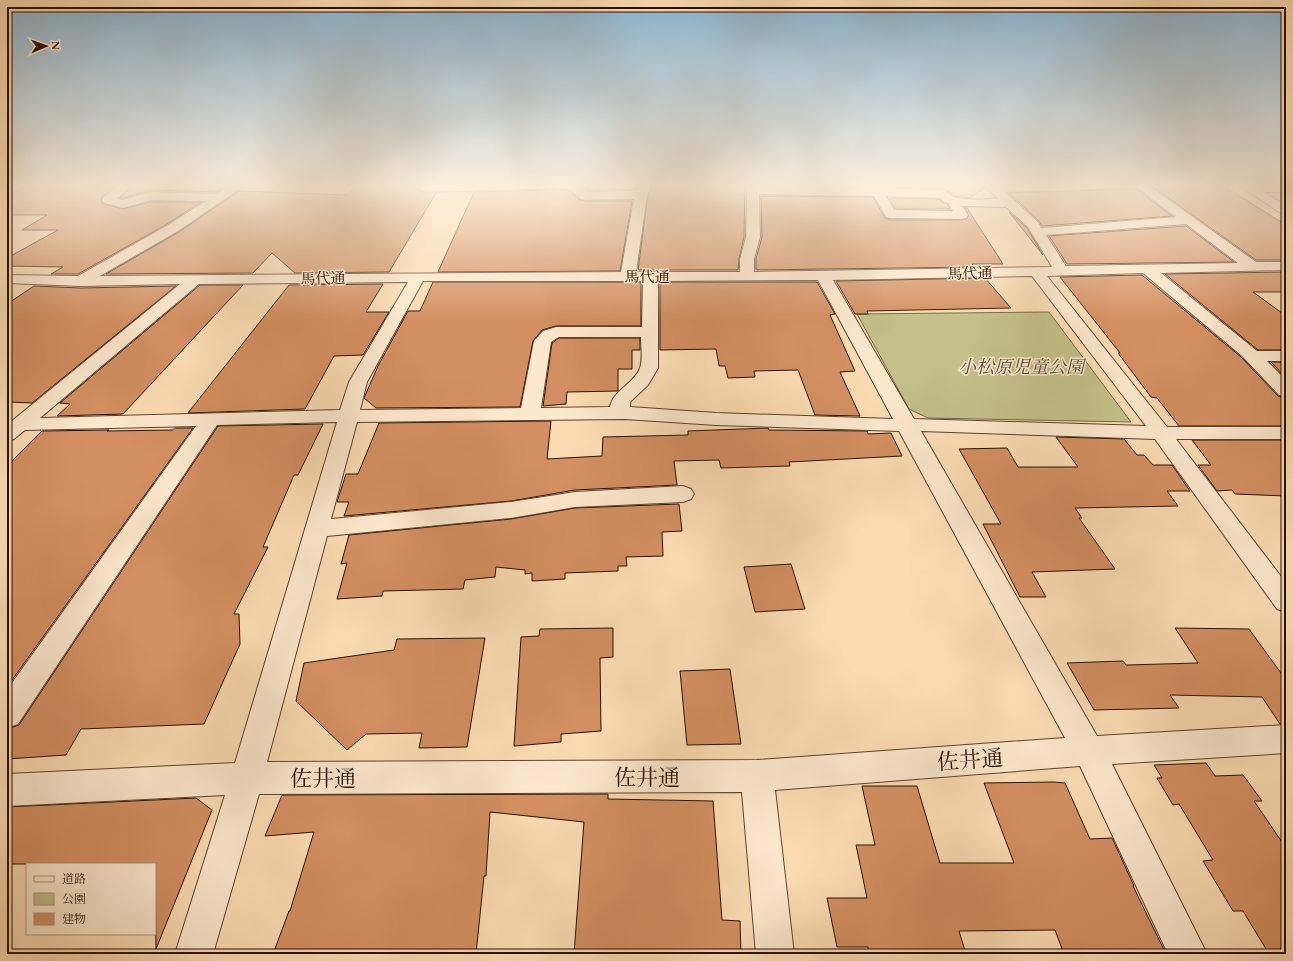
<svg xmlns="http://www.w3.org/2000/svg" width="1293" height="961" viewBox="0 0 1293 961" font-family="'EB Garamond','Noto Serif JP',serif">
  <style>
    .green { fill: #c2bf89; stroke: #746746 }
    .building { fill: #d38f61; stroke: #270f02 }
    .lines { fill: none; stroke-linecap: round; stroke-linejoin: round }
    .minor-casing { stroke: #5c422e; stroke-width: 2 }
    .minor { fill: #fce8cd; fill-rule: evenodd }
    .labels { text-anchor: middle; dominant-baseline: central; stroke-width: 3; stroke-linejoin: round; paint-order: stroke }
    .far-street-label { font-size: 15px; fill: #270f02; stroke: #fce8cd }
    .park-label { font-size: 18px; font-style: italic; fill: #5d4d31; stroke: #fce8cd }
    .near-street-label { font-size: 22px; fill: #270f02; stroke: #fce8cd }
  </style>
  <rect width="100%" height="100%" fill="#fbdcb2"/>
  <filter id="stains"><feTurbulence type="fractalNoise" baseFrequency=".005" numOctaves="4"/><feColorMatrix values="0 0 0 0 .2 0 0 0 0 .09 0 0 0 0 .02 0 0 0 .5 -.17"/></filter>
  <radialGradient id="worn" r=".72"><stop offset=".6" stop-color="#630" stop-opacity="0"/><stop offset="1" stop-color="#630" stop-opacity=".3"/></radialGradient>
  <!-- green -->
  <path class="green" d="M 1049,312 L 1131,422 L 928,418 L 909,409 L 857,314 Z"/>
  <!-- building -->
  <path class="building" d="M 26,185 L 116,185 L 103,196 L 101,201 L 104,204 L 123,209 L 151,202 L 201,202 L 167,224 L 78,274 L 51,274 L 63,267 L 7,266 L 7,258 L 58,230 L 22,230 L 47,215 L 7,215 L 7,197 Z
    M 134,185 L 227,185 L 217,192 L 150,190 L 123,198 L 120,198 Z
    M 357,185 L 420,185 L 417,189 L 425,193 L 436,193 L 389,272 L 295,273 L 272,253 L 253,273 L 106,274 L 179,232 L 239,191 L 347,195 Z
    M 583,185 L 638,185 L 636,190 L 589,190 Z
    M 653,185 L 745,185 L 744,237 L 739,259 L 738,270 L 638,270 L 648,195 Z
    M 824,185 L 983,185 L 985,188 L 970,198 L 955,196 L 943,188 Z
    M 1157,187 L 1225,187 L 1286,225 L 1286,260 L 1256,260 L 1156,189 L 1159,189 Z
    M 1104,189 L 1136,189 L 1172,216 L 1042,226 L 1039,221 L 1009,193 L 1101,190 Z
    M 552,190 L 569,190 L 580,200 L 585,201 L 632,201 L 620,271 L 438,272 L 474,192 Z
    M 761,196 L 873,197 L 885,218 L 890,220 L 962,220 L 966,219 L 969,216 L 965,208 L 967,208 L 1003,264 L 972,264 L 975,267 L 756,270 L 756,259 L 762,237 Z
    M 889,198 L 939,199 L 947,204 L 950,209 L 895,209 Z
    M 1009,212 L 1027,228 L 1043,255 Z
    M 1186,226 L 1234,262 L 1067,264 L 1049,236 Z
    M 1286,272 L 1286,292 L 1253,292 L 1286,316 L 1286,350 L 1258,350 L 1165,274 Z
    M 1142,275 L 1241,357 L 1278,396 L 1286,398 L 1286,426 L 1179,426 L 1157,398 L 1151,397 L 1118,353 L 1120,353 L 1060,277 Z
    M 985,278 L 1011,308 L 867,311 L 868,314 L 855,314 L 836,281 Z
    M 433,282 L 641,282 L 641,326 L 556,326 L 542,330 L 533,341 L 520,407 L 376,408 L 364,398 L 378,366 L 408,311 L 420,311 Z
    M 660,282 L 817,282 L 835,314 L 830,315 L 855,371 L 840,372 L 860,416 L 815,415 L 798,370 L 754,371 L 755,377 L 728,378 L 725,366 L 719,366 L 716,349 L 660,350 Z
    M 383,284 L 366,312 L 389,312 L 363,355 L 334,356 L 305,409 L 188,413 L 289,285 Z
    M 200,285 L 243,285 L 123,414 L 57,416 L 70,404 L 60,403 Z
    M 34,286 L 81,288 L 176,286 L 32,403 L 7,402 L 7,304 Z
    M 559,338 L 640,338 L 640,350 L 632,350 L 632,369 L 618,369 L 618,391 L 567,392 L 566,404 L 543,406 L 552,343 Z
    M 1271,362 L 1286,362 L 1286,378 Z
    M 551,421 L 547,459 L 602,456 L 603,437 L 688,435 L 688,431 L 768,428 L 769,430 L 867,431 L 868,434 L 891,433 L 902,456 L 789,462 L 790,466 L 721,468 L 719,460 L 674,461 L 677,485 L 575,490 L 511,501 L 344,516 L 349,502 L 337,502 L 346,474 L 358,474 L 379,423 Z
    M 323,424 L 298,475 L 294,475 L 263,547 L 268,547 L 234,614 L 239,614 L 240,644 L 204,724 L 81,729 L 66,755 L 7,759 L 7,729 L 19,725 L 218,426 Z
    M 175,428 L 193,428 L 7,687 L 7,466 L 42,431 L 109,430 L 107,431 L 173,430 Z
    M 1056,437 L 1124,439 L 1137,455 L 1144,455 L 1153,465 L 1172,465 L 1190,491 L 1167,491 L 1178,506 L 1075,508 L 1082,518 L 1079,518 L 1115,569 L 1032,572 L 1046,597 L 1020,597 L 983,524 L 1001,524 L 959,449 L 1007,448 L 1018,467 L 1078,467 Z
    M 1192,440 L 1286,440 L 1286,496 L 1235,494 L 1232,490 L 1217,491 L 1198,465 L 1211,465 Z
    M 679,504 L 682,531 L 662,532 L 663,556 L 626,557 L 627,566 L 618,566 L 618,571 L 565,573 L 565,579 L 532,581 L 532,573 L 525,574 L 525,570 L 496,567 L 495,577 L 465,580 L 463,589 L 383,591 L 382,596 L 337,599 L 347,563 L 341,564 L 349,535 L 511,519 L 575,508 Z
    M 791,564 L 805,609 L 755,612 L 744,567 Z
    M 613,628 L 613,657 L 600,658 L 601,731 L 561,734 L 561,742 L 514,746 L 521,637 L 539,636 L 540,629 Z
    M 1175,628 L 1249,629 L 1286,680 L 1286,724 L 1280,724 L 1262,697 L 1170,695 L 1179,708 L 1094,710 L 1067,663 L 1123,661 L 1126,665 L 1198,663 Z
    M 485,638 L 467,747 L 419,748 L 422,733 L 366,734 L 347,750 L 296,701 L 304,663 L 394,650 L 397,639 Z
    M 730,669 L 741,744 L 687,745 L 680,671 Z
    M 1206,763 L 1215,776 L 1243,775 L 1262,801 L 1254,801 L 1286,848 L 1286,954 L 1269,954 L 1243,911 L 1233,911 L 1203,861 L 1213,860 L 1179,804 L 1173,805 L 1157,778 L 1162,778 L 1154,765 Z
    M 1054,782 L 1065,783 L 1090,839 L 1112,838 L 1134,886 L 1133,886 L 1166,954 L 1064,954 L 1055,930 L 959,931 L 966,954 L 869,954 L 868,947 L 837,947 L 827,898 L 867,898 L 856,845 L 875,845 L 862,786 L 917,786 L 940,863 L 1014,863 L 984,783 Z
    M 608,794 L 608,799 L 713,801 L 722,920 L 740,921 L 741,954 L 574,954 L 584,822 L 490,812 L 486,876 L 484,876 L 476,954 L 273,954 L 289,911 L 290,911 L 314,832 L 265,836 L 282,795 Z
    M 196,798 L 212,810 L 156,949 L 155,864 L 7,864 L 7,807 Z"/>
  <g class="lines">
    <!-- minor casing -->
    <g class="minor-casing">
      <path id="minor" d="M 119,185 L 133,185 L 116,199 L 123,200 L 150,192 L 217,194 L 230,185 L 245,185 L 178,231 L 100,276 L 621,272 L 634,199 L 585,200 L 581,199 L 570,189 L 552,188 L 426,192 L 422,190 L 420,188 L 422,185 L 580,185 L 588,192 L 637,191 L 640,185 L 652,185 L 647,195 L 636,272 L 740,272 L 740,259 L 746,237 L 747,185 L 943,190 C 948,192 949,195 954,197 C 964,201 986,199 998,199 L 984,185 L 1107,185 L 1101,189 L 1005,192 L 1038,222 L 1041,228 L 1176,217 L 1134,185 L 1148,185 L 1256,262 L 1286,262 L 1286,270 L 1161,273 L 1257,351 L 1286,351 L 1286,361 L 1267,361 L 1286,380 L 1286,397 L 1279,395 L 1242,356 L 1143,273 L 1047,276 L 1167,427 L 1286,427 L 1286,439 L 1176,439 L 1286,583 L 1286,612 L 1277,609 L 1155,439 L 921,431 L 1097,736 L 1286,725 L 1286,753 L 1112,764 L 1207,954 L 1168,954 L 1080,766 L 775,790 L 794,954 L 756,954 L 742,792 L 259,794 L 213,954 L 175,954 L 225,795 L 7,806 L 7,774 L 235,763 L 337,422 L 217,425 L 18,724 L 7,728 L 7,690 L 196,426 L 25,430 L 14,439 L 7,441 L 7,425 L 180,284 L 81,286 L 7,283 L 7,275 L 78,276 L 168,225 L 206,201 L 151,200 L 123,208 L 104,203 L 102,200 L 104,197 ZM 759,194 L 874,196 L 886,217 L 890,218 L 962,219 L 966,218 L 968,215 L 962,206 L 1006,207 L 1028,227 L 1052,267 L 754,272 L 754,259 L 760,237 ZM 886,196 L 940,198 L 944,202 L 948,203 L 953,211 L 894,210 ZM 1186,224 L 1238,263 L 1066,266 L 1046,235 ZM 1032,276 L 1146,426 L 914,419 L 833,280 ZM 818,280 L 893,419 L 716,413 L 630,407 L 630,402 L 648,385 L 658,368 L 658,281 ZM 423,281 L 643,281 L 642,327 L 556,327 L 543,331 L 534,341 L 521,408 L 360,410 L 367,382 ZM 408,282 L 349,382 L 340,410 L 40,418 L 199,284 ZM 559,337 L 641,337 C 641,346 643,360 640,368 C 634,384 613,390 610,407 L 541,408 L 551,342 ZM 625,419 L 716,425 L 899,431 L 1065,738 L 757,760 L 267,762 L 327,536 L 511,518 L 575,507 L 683,502 L 691,499 L 694,494 L 691,489 L 683,486 L 575,492 L 511,502 L 331,519 L 357,422 Z
        M 1246,185 L 1286,185 L 1286,192 L 1264,192 L 1286,206 L 1286,215 L 1282,214 L 1246,190 L 1244,188 Z"/>
    </g>
    <!-- minor -->
    <use href="#minor" class="minor"/>
  </g>
  <!-- sky -->
  <linearGradient id="sky" x2="0" y2="1"><stop stop-color="#8bb6d3"/><stop offset="0.58" stop-color="#fdefdc"/><stop offset="1" stop-color="#fdefdc" stop-opacity="0"/></linearGradient>
  <rect width="1293" height="320" fill="url(#sky)"/>
  <g class="labels">
    <!-- far-street labels -->
    <g class="far-street-label">
      <text transform="translate(970 273) rotate(-1)">馬代通</text>
      <text x="647" y="276">馬代通</text>
      <text transform="translate(323 278) rotate(-1)">馬代通</text>
    </g>
    <!-- park labels -->
    <g class="park-label">
      <text x="1021" y="366">小松原児童公園</text>
    </g>
    <!-- near-street labels -->
    <g class="near-street-label">
      <text transform="translate(970 760) rotate(-4)">佐井通</text>
      <text x="647" y="777">佐井通</text>
      <text x="323" y="778">佐井通</text>
    </g>
  </g>
  <!-- margin -->
  <rect width="1293" height="961" fill="none" stroke="#fbdcb2" stroke-width="24"/>
  <rect x="8" y="8" width="1277" height="945" fill="none" stroke="#270f02" stroke-width="2"/>
  <rect x="12" y="12" width="1269" height="937" fill="none" stroke="#270f02"/>
  <!-- legend -->
  <rect x="26" y="863" width="130" height="72" fill="#fce8cd" stroke="#a7917c"/>
  <rect x="34" y="876" width="20" height="6" fill="#fce8cd" stroke="#a7917c"/>
  <text x="62" y="883" font-size="12" fill="#270f02">道路</text>
  <rect x="34" y="893" width="20" height="12" fill="#c2bf89" stroke="#a7917c"/>
  <text x="62" y="903" font-size="12" fill="#270f02">公園</text>
  <rect x="34" y="913" width="20" height="12" fill="#d38f61" stroke="#a7917c"/>
  <text x="62" y="923" font-size="12" fill="#270f02">建物</text>
  <!-- north arrow -->
  <g transform="translate(46 46) rotate(88)" stroke="#fce8cd" stroke-width="3" paint-order="stroke">
  <path d="M0-3L7 15L0 10L-7 15Z" fill="#270f02"/>
  <text y="-6" font-size="11" font-weight="bold" text-anchor="middle" fill="#270f02">N</text>
  </g>
  <rect width="100%" height="100%" filter="url(#stains)"/>
  <rect width="100%" height="100%" fill="url(#worn)"/>
</svg>
